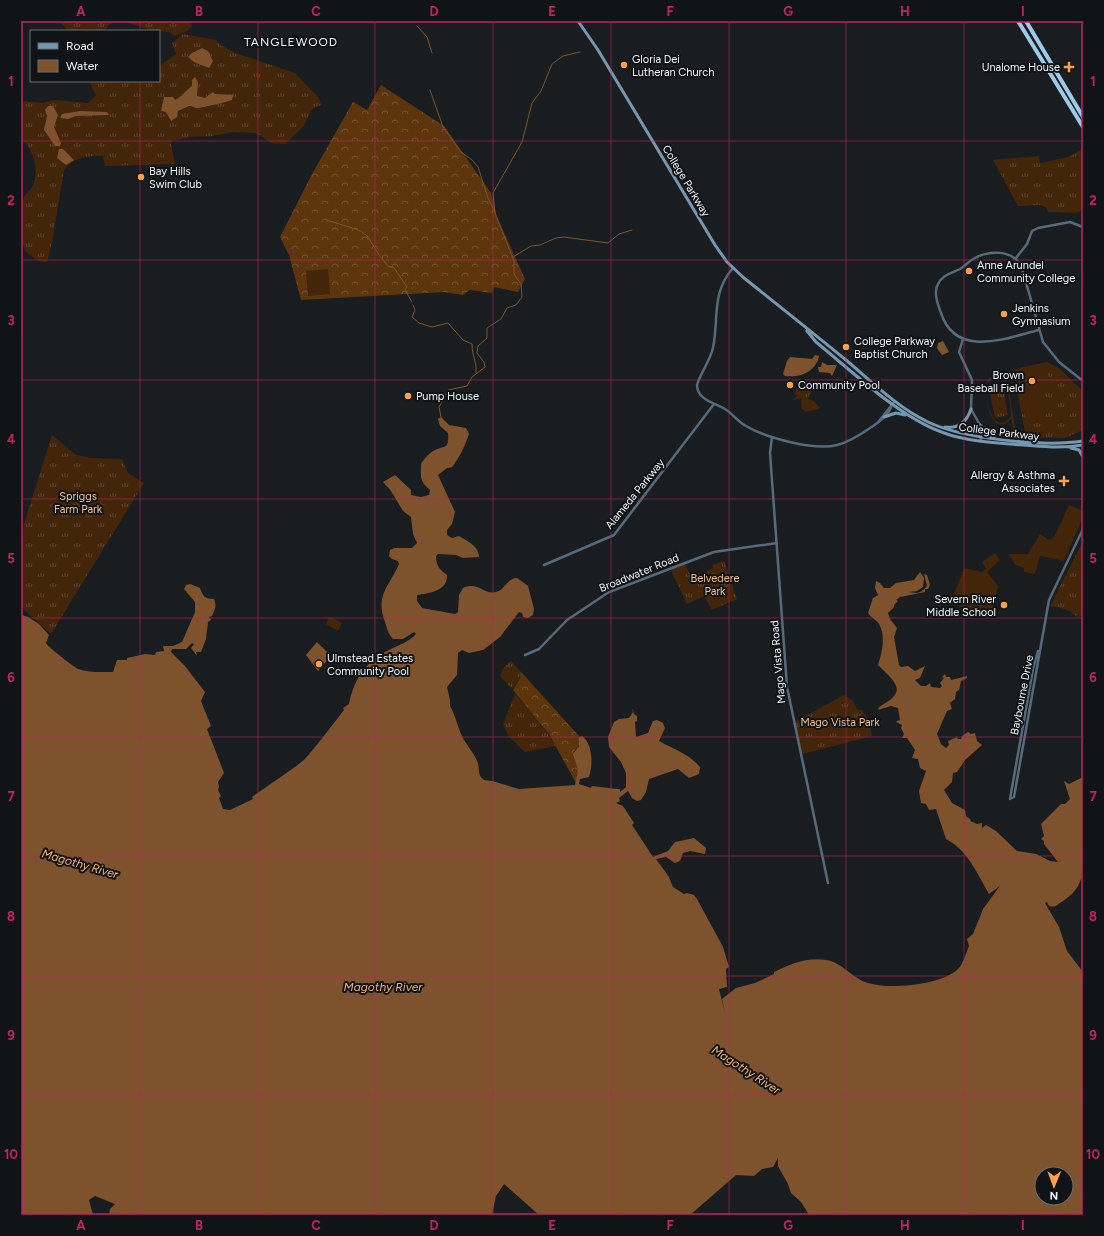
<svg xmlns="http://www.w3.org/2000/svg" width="1104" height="1236" viewBox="0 0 1104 1236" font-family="Figtree,sans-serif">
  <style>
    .grass { fill: url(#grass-tufts) }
    .forest { fill: url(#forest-crowns) }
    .pitch { fill: #432509; fill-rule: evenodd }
    .water { fill: #7d522c; fill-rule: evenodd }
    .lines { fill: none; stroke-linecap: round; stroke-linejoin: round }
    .stream { stroke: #7d522c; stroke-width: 1 }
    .tertiary { stroke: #556a7a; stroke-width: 2.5 }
    .secondary { stroke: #7597b0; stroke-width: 3 }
    .trunk { stroke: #9dcae8; stroke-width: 4 }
    .grid { fill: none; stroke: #c42363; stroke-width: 1; stroke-opacity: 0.55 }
    .poi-dot { fill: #f9a04d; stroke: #101416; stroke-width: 1.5 }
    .labels { text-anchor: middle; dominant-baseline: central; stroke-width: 4; stroke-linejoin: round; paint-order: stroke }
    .poi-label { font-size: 11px; fill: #f2f5f7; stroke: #101416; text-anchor: start }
    .street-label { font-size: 11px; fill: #f2f5f7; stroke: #101416 }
    .park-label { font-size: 11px; fill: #f5bf92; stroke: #101416 }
    .neighbourhood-label { font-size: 12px; letter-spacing: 1px; fill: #f2f5f7; stroke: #101416 }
    .water-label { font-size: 12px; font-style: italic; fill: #f7b37a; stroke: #101416 }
    .neatline { fill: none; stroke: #c42363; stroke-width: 1.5 }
    .grid-label { font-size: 13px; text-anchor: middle; font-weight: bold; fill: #c42363 }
  </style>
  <defs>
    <pattern id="grass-tufts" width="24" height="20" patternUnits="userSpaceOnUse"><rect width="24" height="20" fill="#432509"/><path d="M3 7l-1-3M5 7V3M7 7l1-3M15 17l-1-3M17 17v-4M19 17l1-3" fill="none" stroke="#5f452e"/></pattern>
    <pattern id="forest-crowns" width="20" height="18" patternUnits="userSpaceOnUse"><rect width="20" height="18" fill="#5d350c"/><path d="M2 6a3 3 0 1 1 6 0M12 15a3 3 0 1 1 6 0" fill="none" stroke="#755330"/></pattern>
  </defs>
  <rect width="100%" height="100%" fill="#191d20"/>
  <!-- grass -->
  <path class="grass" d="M 59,21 L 112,21 L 104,31 L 69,31 Z
    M 122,21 L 183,21 L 192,24 L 192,26 L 187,31 L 175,36 L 169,32 L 150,30 Z
    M 183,34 L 216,40 L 222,46 L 235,53 L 295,73 L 319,98 L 321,105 L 313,108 L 303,127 L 285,144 L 272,143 L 256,133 L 232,132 L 212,136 L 190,137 L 172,141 L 171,144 L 175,164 L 105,166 L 103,156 C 89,155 72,158 64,170 L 52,242 L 47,262 C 39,263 31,256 25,251 C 24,246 21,241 21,237 C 20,227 19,213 21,203 C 22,197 30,191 33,185 C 40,169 33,149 21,138 L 21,101 L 43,103 L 54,100 L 88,103 L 96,95 L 89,81 L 159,81 L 159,66 L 176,54 L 172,43 Z
    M 1083,149 L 1083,210 L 1077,213 L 1048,212 L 1047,208 L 1041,205 L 1018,206 L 993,160 L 1039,156 L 1040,163 L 1042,163 L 1068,157 Z
    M 1047,362 L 1060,369 L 1083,391 L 1083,430 L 1065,438 L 1026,437 L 1013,370 Z
    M 1003,385 L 1008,415 L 995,418 L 989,388 Z
    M 798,386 L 800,390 L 810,387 L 812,389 L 808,399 L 814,401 L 820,409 L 806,412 L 802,409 L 801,398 L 794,400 L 793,399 L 796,398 L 797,395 L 794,394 Z
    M 52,435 L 76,455 L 91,458 L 122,459 L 128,473 L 144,483 L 51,634 L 21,607 L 21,533 Z
    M 1082,543 L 1083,616 C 1075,618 1075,614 1069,611 C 1064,608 1056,607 1050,606 Z
    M 724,561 L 737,599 L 712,610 L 704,596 L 687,604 L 671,570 L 685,564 L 692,578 L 713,568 L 712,565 Z
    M 511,661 L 521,672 L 519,675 L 521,677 L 512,689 L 500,676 L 503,668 Z
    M 515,694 L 536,717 L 556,746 L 525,752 L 509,737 L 503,724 Z
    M 844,695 L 853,701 L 857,709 L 862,710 L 869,721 L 872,736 L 802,754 L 795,722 Z"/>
  <!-- forest -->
  <path class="forest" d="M 381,85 L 444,126 L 491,193 L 497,217 L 525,279 L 518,292 L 494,287 L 492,293 L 470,290 L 463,295 L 444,292 L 301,300 L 289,255 L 280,237 L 311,176 L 353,102 L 367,110 Z
    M 521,672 L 579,736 L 579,745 L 574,752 L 578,770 L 576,783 L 549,734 L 513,690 L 521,677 L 519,675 Z"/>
  <!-- pitch -->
  <path class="pitch" d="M 328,269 L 330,294 L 308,296 L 306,271 Z
    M 1043,364 C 1057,386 1042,399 1020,398 L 1015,372 L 1019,368 Z
    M 1005,374 L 1007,382 L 1017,436 L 1015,437 L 1011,419 C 990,443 982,387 988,380 C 992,375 999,376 1005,374 ZM 994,378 C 998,377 1003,378 1005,382 C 1007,386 1012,411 1011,415 C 1010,419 1006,422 1002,423 C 990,424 985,395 986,386 C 987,382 990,379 994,378 Z
    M 1041,398 C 1042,410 1038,417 1026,420 L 1022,404 L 1023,401 Z
    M 1069,505 L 1083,511 L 1083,517 L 1064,561 L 1040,556 L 1035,574 L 1024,572 L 1024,568 L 1015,565 L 1009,554 L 1028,554 L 1040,534 L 1049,540 L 1054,537 Z
    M 995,553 L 1000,560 L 987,572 L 998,586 L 991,619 L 951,602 L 964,568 L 982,572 L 986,569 L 982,562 Z
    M 329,616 L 342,623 L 338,631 L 326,624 Z"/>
  <!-- water -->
  <path class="water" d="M 202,48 L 208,51 L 213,61 L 209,68 L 194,62 L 188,57 L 192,53 Z
    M 195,77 L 198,82 L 197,96 L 205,98 L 213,92 L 215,94 L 233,95 L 232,100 C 231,101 201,108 198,108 C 193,108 194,106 189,106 L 178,111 L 177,117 L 171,121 L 166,112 L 161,111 L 164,97 L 173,97 L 175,100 C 183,96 185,91 192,86 L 192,80 Z
    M 48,106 L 53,106 L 58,115 L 54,127 L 61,143 L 60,146 L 55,146 L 44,130 L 47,116 L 45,110 Z
    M 80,111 L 107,112 L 109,115 L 76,116 L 68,119 L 60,118 L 62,114 Z
    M 59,149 L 63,149 L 74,160 L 66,165 L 57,158 Z
    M 943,341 L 949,352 L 942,355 L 937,348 L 938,343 Z
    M 815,355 L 819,356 C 816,372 800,378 785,376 L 783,374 L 787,361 L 790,357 L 812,359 Z
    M 822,362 L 827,365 L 837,365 L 832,376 L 830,373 L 819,372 L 818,367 L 821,367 Z
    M 441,417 L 449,425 L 466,428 L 469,434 C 465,446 460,457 452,467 L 447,468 L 438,475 L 455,512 L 452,524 L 447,530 L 447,535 L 452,538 L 459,536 C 467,541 479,546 479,557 L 463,558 L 456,555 L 438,554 L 436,556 C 436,566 440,570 447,575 C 448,591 429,593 417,595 L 417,601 L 422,608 L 455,614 L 458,612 L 459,595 L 463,588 C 478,581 484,595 496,592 C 505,590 507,578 517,578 L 528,586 L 534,609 L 533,615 L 528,618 L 523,617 L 522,613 L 519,612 L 500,637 L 483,650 L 469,653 L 462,650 L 458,653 L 457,675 L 447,687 L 450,700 L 450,706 C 456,716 458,730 464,740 C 468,747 474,753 477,761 C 481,769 476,774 484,780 L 492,781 L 519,789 L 575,785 L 578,770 L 573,754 L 579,746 L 579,737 L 582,736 C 593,744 593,765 589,777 L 580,779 L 579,784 L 591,788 L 592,786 L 617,789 L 620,789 L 620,792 L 626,787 L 626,773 L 621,762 L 609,747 L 608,737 L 614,722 L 619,719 L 629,718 L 633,712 L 632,709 L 633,710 L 634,714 L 637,716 L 637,721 L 635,722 L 636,737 L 648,733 L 653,721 L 657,720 L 663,723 L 665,728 L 659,741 C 674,749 689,754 700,767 L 699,774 L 689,778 L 678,769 L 649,779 L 646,792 L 641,800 L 637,801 L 632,798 L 628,791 L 619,798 L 620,801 L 616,803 L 623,806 L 634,823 L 632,825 C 639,836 646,846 653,857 L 668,851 L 675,842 L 694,838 L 706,848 L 705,854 L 690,851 L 683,853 L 680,861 L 675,863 L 666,857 L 656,859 L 669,877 L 673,887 L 684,894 L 687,893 L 694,895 L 697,899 L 723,947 L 729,967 L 726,969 L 727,987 L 719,989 L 725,1013 L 722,999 L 736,988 L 755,983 L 774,974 L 774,972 C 791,964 806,957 826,960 C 842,962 853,979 868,983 C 890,990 939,985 957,970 C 963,965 966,953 969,946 L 967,939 L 973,934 L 983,909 L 1000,886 L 989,894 C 976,871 967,850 946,839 L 936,809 L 929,810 L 926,804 L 921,803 L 919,791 L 926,771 L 920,768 L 918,759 L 912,758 L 915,750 L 907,738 L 902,738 L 904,734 L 901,728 L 902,725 L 896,722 L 897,721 L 900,720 L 898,708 L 891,706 L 878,710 L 879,707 C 908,691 897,684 878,665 C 882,653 886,636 879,624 C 876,619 871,618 868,613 L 873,598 L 878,595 L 875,588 L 876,581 L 880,583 L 884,588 L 890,588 L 896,583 L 914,580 L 920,572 L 924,578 L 923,587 L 917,591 L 908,592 C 918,593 919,595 927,586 L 924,574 L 927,575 L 930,585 L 928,589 L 925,589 L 925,592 L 900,597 L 896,600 L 898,601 L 894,605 L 894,607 L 888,613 L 890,619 L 897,628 L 894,637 L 899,665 L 901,667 L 908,666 L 915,671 L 925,666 L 920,678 L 915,680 L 921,686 L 926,686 L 930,683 L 931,687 L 940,688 L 942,686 L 940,683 L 944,678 L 942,677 L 945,674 L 946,677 L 950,677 L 951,680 L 967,676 L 967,678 L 961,681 L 959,690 L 956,692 L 955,699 L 950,703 L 952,709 L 947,711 L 937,734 L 941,744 L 946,748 L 949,745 L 948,741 L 957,737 L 958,739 L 961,739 L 962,736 L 968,732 L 971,734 L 975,733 L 977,741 L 982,745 L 965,760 L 957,772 L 953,773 L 952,782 L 944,790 L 952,803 L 965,810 L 966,816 L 971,820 L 970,821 L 977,824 L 982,823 L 982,828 L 986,825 L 996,831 L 1017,851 L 1036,854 L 1050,861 L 1058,862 L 1044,844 L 1044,841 L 1041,839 L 1044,836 L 1041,824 L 1061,804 L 1065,804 L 1070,799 L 1064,781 L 1069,784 L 1083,777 L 1083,871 C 1080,886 1075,893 1063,901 C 1057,904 1057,908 1049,906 L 1047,902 L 1045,903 L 1059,927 L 1067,951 L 1083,972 L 1083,1215 L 809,1215 L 801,1202 L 791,1193 L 788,1184 L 778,1166 L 778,1158 L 773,1167 L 762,1169 L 754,1176 L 736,1175 L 690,1215 L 539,1215 L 504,1184 L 496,1196 L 492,1215 L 109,1215 L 110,1209 L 115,1204 L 95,1196 L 89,1200 L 93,1215 L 21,1215 L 21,609 L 22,615 L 28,617 L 39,624 L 49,635 L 46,643 C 48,647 74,667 78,669 C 89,673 102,672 113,672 L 117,660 L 127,660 L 127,658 L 145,654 L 155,655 L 156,652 L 164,651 L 163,646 L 173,646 L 182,642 L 195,612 L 195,602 L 184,589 L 186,585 L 190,584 L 200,588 C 203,595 203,599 214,599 C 217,606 215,609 212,616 L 209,617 L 211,620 L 208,622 L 206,639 L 201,652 L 196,652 L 197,656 L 191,648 L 194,644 L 192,643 L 186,649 L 172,649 L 171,652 L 185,666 L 205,692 L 201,701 L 211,726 L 207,729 L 224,773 L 218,782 L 219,787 L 218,790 L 221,796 L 219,798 L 223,809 L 230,810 L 253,799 L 252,797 L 295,767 L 305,759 L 320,741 L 344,710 L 343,708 L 349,704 C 354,678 367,660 391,649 C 399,645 410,641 416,634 L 414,632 L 403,639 L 393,639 C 388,634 387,628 385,622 C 375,595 389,587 399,564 L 398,561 L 392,559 L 389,556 L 390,550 L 394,548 L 412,548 L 417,543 L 413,534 L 411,517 L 403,511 L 391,491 L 383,482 L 395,475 L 411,490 L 411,495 L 421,497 L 429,495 L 430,490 C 419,480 421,478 421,464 C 423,460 430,452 435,450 C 445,445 449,450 448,433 L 440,426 L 438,419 ZM 1042,1174 L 1066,1174 L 1066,1198 L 1042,1198 Z
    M 317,642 L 331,656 L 318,671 L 306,655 Z"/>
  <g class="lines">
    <!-- stream -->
    <path class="stream" d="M 417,26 L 427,37 L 432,53
      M 430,90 L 443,127 L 461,152 L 472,160 L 478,167 L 488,198 L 495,212
      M 326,220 L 346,226 L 361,231 L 368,237 L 379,255 L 388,266 L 394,268 L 405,284 L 407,287 L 405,290 L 412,302
      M 513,257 L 531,246 L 540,245 L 556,238 L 564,237 L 608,243 L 619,234 L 632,230
      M 413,305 L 415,310 L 412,317 L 419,323 L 432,327 L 448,323 L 463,340 L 472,344 C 472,356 477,362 476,373
      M 441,417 L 439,407 L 448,390 L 467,386 L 472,377 L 485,367 L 484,362 L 477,353 L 478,346 L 487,338 L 487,328 L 501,319 L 507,308 L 516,305 L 522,297 L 521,284 L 514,274 L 514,261 L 495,213 L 493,193 L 522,142 L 532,103 L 541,91 L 552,64 L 563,56 L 580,52"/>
    <!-- tertiary -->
    <path class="tertiary" d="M 1016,258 L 1027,244 L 1032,231 L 1038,228 L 1070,222 L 1083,227
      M 733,268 C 711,293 719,319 713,348 C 710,361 701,372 697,385 C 697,400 715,403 725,409 C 733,414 738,422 746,426 C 766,438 815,451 837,445 C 849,442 860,435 870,428 C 878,423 890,414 892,404
      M 1039,330 C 1006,338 956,359 941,313 C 938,305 933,292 938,284 C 942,275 952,273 960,269 C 965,266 969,261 975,258 C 990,250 1011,250 1021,265 L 1043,342 L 1059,362 L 1083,381
      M 963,339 L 959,352 L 972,380 L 971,409 L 980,425 L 981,441
      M 879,421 L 895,401
      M 772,437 L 770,453 L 787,687 L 828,883
      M 544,565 L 614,535 L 714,404
      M 525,655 L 539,649 L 567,620 L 609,592 L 714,552 L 777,543
      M 1010,799 L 1014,797 L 1049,600 L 1083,529
      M 1010,799 L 1033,669 L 1038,651"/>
    <!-- secondary -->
    <path class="secondary" d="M 578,21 L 598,50 L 715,245 L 727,262 L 744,278 C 778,305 812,332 846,360 C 872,382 897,407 928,422 C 964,439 1043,447 1083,441
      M 807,331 L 816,342 C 853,372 902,420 947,434 C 968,441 989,442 1010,444 C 1035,446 1059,449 1083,445
      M 884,417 L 896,413 L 905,415
      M 980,425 L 986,432 L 994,437
      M 945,427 C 959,429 967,421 971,409
      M 1071,448 L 1079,450 L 1083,457"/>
    <!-- trunk -->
    <path class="trunk" d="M 1018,21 L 1083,127
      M 1026,21 L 1083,117"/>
  </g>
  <!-- grid -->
  <path class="grid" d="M 140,21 L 140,31M 258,21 L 258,1215M 375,21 L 375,1215M 493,21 L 493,1215M 611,21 L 611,1215M 729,21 L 729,1215M 846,21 L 846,1215M 964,21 L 964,1215M 140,81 L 140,1215M 21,141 L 1083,141M 21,260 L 1083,260M 21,380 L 1083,380M 21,499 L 1083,499M 21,618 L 1083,618M 21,737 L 1083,737M 21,856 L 1083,856M 21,976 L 1083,976M 21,1095 L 1083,1095"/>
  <!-- markers -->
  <g class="poi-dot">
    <circle cx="624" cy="65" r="4"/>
    <path d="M1067 61h4v4h4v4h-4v4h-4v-4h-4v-4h4z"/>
    <circle cx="141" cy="177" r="4"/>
    <circle cx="969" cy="271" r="4"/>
    <circle cx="1004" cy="314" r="4"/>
    <circle cx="846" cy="347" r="4"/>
    <circle cx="1032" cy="381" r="4"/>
    <circle cx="790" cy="385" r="4"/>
    <circle cx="408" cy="396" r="4"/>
    <path d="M1062 475h4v4h4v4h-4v4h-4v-4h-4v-4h4z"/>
    <circle cx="1004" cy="605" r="4"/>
    <circle cx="319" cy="664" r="4"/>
  </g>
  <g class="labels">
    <!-- poi labels -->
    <g class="poi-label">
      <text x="632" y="59">Gloria Dei<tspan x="632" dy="13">Lutheran Church</tspan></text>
      <text x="1060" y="67" text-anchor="end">Unalome House</text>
      <text x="149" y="171">Bay Hills<tspan x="149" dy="13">Swim Club</tspan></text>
      <text x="977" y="265">Anne Arundel<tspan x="977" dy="13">Community College</tspan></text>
      <text x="1012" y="308">Jenkins<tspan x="1012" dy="13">Gymnasium</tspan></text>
      <text x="854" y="341">College Parkway<tspan x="854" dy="13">Baptist Church</tspan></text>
      <text x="1024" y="375" text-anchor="end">Brown<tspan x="1024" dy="13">Baseball Field</tspan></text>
      <text x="798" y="385">Community Pool</text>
      <text x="416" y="396">Pump House</text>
      <text x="1055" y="475" text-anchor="end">Allergy &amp; Asthma<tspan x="1055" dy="13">Associates</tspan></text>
      <text x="996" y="599" text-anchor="end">Severn River<tspan x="996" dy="13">Middle School</tspan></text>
      <text x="327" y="658">Ulmstead Estates<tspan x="327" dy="13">Community Pool</tspan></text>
    </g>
    <!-- street labels -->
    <g class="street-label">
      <text transform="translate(686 181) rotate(59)">College Parkway</text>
      <text transform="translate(999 432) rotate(7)">College Parkway</text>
      <text transform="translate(635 494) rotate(-51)">Alameda Parkway</text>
      <text transform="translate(639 573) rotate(-22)">Broadwater Road</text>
      <text transform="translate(778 662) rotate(-95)">Mago Vista Road</text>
      <text transform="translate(1022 695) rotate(-79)">Baybourne Drive</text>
    </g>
    <!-- park labels -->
    <g class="park-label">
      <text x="78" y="496">Spriggs<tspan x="78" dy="13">Farm Park</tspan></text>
      <text x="715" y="578">Belvedere<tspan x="715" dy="13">Park</tspan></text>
      <text x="840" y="722">Mago Vista Park</text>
    </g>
    <!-- neighbourhood labels -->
    <g class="neighbourhood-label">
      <text x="291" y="42">TANGLEWOOD</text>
    </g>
    <!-- water labels -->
    <g class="water-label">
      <text transform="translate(80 864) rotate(16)">Magothy River</text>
      <text x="383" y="987">Magothy River</text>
      <text transform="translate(746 1070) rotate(33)">Magothy River</text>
    </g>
  </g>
  <!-- border -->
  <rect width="1104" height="1236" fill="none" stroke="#101416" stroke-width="44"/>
  <!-- legend -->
  <rect x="30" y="30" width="130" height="52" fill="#101416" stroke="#6a6e70"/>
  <rect x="38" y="43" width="20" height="6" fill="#7597b0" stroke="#6a6e70"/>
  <text x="66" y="50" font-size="12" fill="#f2f5f7">Road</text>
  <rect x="38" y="60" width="20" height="12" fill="#7d522c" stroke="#6a6e70"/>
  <text x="66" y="70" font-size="12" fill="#f2f5f7">Water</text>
  <!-- north arrow -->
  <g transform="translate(1054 1186) rotate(181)"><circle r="19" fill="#101416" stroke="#6a6e70"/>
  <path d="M0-3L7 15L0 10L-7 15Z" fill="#f9a04d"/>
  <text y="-6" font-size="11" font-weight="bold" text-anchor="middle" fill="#f2f5f7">N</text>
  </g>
  <rect x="22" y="22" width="1060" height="1192" class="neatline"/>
  <g class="grid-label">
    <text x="81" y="16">A</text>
    <text x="199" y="16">B</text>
    <text x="316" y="16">C</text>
    <text x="434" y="16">D</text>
    <text x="552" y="16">E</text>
    <text x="670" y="16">F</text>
    <text x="788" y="16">G</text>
    <text x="905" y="16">H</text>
    <text x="1023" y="16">I</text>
    <text x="11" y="86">1</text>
    <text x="1093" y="86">1</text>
    <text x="11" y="205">2</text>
    <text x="1093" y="205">2</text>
    <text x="11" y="325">3</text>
    <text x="1093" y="325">3</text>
    <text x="11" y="444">4</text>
    <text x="1093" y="444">4</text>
    <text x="11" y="563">5</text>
    <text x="1093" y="563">5</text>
    <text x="11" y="682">6</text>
    <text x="1093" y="682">6</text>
    <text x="11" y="801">7</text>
    <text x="1093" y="801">7</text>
    <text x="11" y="921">8</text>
    <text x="1093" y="921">8</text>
    <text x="11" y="1040">9</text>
    <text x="1093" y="1040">9</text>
    <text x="11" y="1159">10</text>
    <text x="1093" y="1159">10</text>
    <text x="81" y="1230">A</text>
    <text x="199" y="1230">B</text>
    <text x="316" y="1230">C</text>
    <text x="434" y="1230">D</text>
    <text x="552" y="1230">E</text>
    <text x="670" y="1230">F</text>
    <text x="788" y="1230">G</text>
    <text x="905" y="1230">H</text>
    <text x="1023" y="1230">I</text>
  </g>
</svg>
